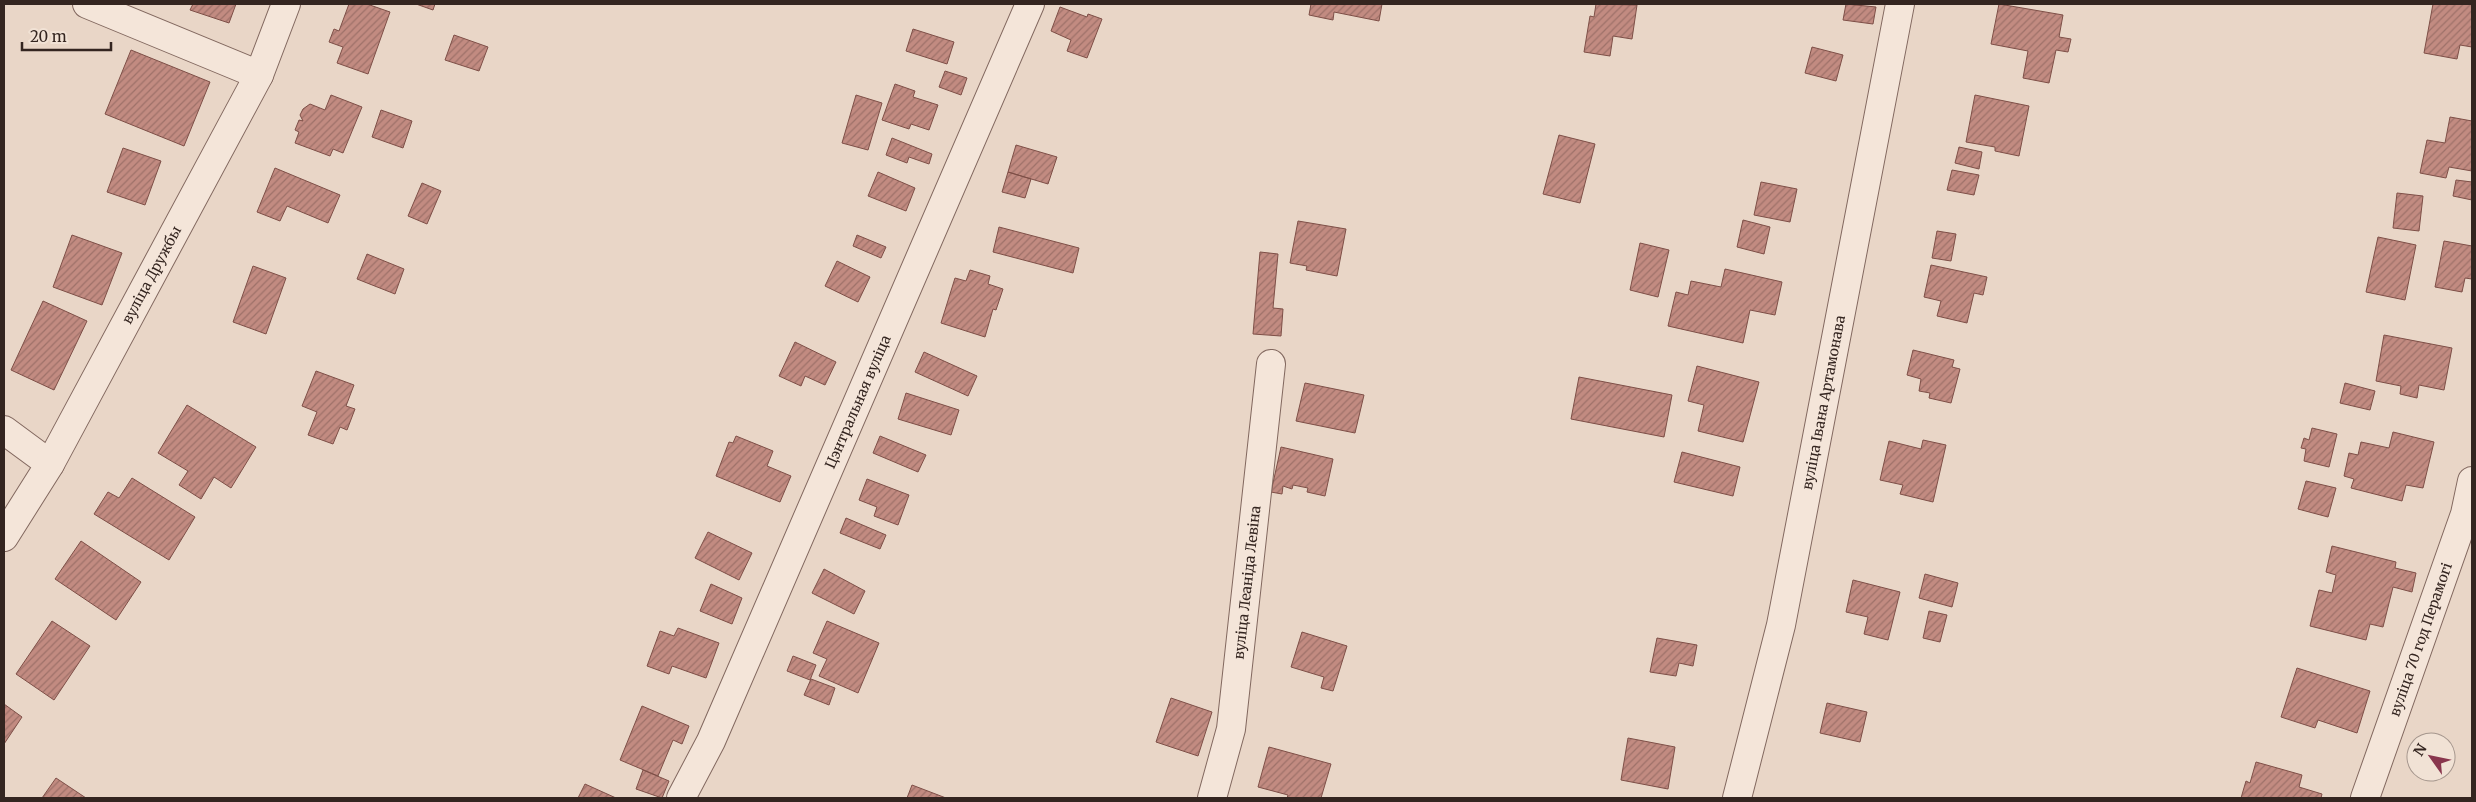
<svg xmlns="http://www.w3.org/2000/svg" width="2476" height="802" viewBox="0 0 2476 802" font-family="Merriweather,serif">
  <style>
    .building { fill: url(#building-hatch); stroke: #7e4f47 }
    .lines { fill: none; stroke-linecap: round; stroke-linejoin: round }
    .minor-casing { stroke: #82685f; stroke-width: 30 }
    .minor { stroke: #f4e5d9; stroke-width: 28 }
    .labels { text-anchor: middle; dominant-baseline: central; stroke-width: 5; stroke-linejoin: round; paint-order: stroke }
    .street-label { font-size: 14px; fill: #342520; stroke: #f1e2d5 }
  </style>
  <defs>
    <pattern id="building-hatch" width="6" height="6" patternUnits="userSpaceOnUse" patternTransform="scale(1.25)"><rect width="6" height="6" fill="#c28b81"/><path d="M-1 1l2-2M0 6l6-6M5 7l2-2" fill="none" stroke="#9e7169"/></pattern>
  </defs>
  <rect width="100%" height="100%" fill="#e9d6c7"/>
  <!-- building -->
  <path class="building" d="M 193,4 L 236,4 L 229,23 L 190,10 Z
    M 349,4 L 367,4 L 390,12 L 368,74 L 337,63 L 343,47 L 329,42 L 334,29 L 339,31 Z
    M 416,4 L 435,4 L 433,10 Z
    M 1311,4 L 1382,4 L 1379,21 L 1334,12 L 1333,20 L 1309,15 Z
    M 1596,4 L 1637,5 L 1632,39 L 1613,36 L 1610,56 L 1584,52 L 1590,16 L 1594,17 Z
    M 1846,4 L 1876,7 L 1873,24 L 1843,20 Z
    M 1999,4 L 2063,15 L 2059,37 L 2071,39 L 2068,52 L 2056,50 L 2049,83 L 2023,78 L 2028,51 L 1991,44 Z
    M 2433,4 L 2472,4 L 2472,47 L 2460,45 L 2457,59 L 2424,53 Z
    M 1060,7 L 1087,17 L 1088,14 L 1102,19 L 1087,58 L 1067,51 L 1071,40 L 1051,31 Z
    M 913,29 L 954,42 L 947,64 L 906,51 Z
    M 454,35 L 488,47 L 479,71 L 445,60 Z
    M 1812,47 L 1843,55 L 1836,81 L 1805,73 Z
    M 131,50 L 210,82 L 184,146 L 105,114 Z
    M 945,71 L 967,78 L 961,95 L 939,87 Z
    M 895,84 L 915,91 L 913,97 L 938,105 L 929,130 L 911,124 L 909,129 L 882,120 Z
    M 331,95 L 362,107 L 343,153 L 333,149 L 330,156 L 295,143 L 299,132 L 295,130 L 299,120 L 303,121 L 300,115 L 303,109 L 310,104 L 325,110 Z
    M 856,95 L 882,103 L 868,150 L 842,143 Z
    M 1975,95 L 2029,106 L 2019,156 L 1995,151 L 1995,147 L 1966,142 Z
    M 381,110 L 412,121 L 403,148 L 372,137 Z
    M 2450,117 L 2472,121 L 2472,171 L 2449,167 L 2446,178 L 2420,173 L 2427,140 L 2445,143 Z
    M 1559,135 L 1595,144 L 1580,203 L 1543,194 Z
    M 892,138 L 932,154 L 929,164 L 909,157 L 907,163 L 886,155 Z
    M 1016,145 L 1057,157 L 1048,184 L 1008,172 Z
    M 1959,147 L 1982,152 L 1979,169 L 1955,163 Z
    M 123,148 L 161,161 L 145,205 L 107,192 Z
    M 275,168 L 340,195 L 328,223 L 287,206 L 280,221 L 257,212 Z
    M 1952,170 L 1979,175 L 1974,195 L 1947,190 Z
    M 878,172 L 915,188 L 906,211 L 868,196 Z
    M 1008,172 L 1031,179 L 1025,198 L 1002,192 Z
    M 2456,180 L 2472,182 L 2472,200 L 2453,196 Z
    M 1761,182 L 1797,189 L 1790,222 L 1754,215 Z
    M 422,183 L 441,191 L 427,224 L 408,216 Z
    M 2397,193 L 2423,196 L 2419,231 L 2393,228 Z
    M 1743,220 L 1770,227 L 1764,254 L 1737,247 Z
    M 1298,221 L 1346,229 L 1337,276 L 1306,270 L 1307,266 L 1290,263 Z
    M 999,227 L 1079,248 L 1073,273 L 993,252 Z
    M 1937,231 L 1956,234 L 1951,261 L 1932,258 Z
    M 72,235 L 122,253 L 102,305 L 53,287 Z
    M 857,235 L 886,247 L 881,258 L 853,246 Z
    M 2378,237 L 2416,245 L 2405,300 L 2366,292 Z
    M 2444,241 L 2472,246 L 2472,279 L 2465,278 L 2462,292 L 2435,287 Z
    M 1640,243 L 1669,250 L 1658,297 L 1630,290 Z
    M 1260,252 L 1278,254 L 1273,308 L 1283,309 L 1281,336 L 1253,334 Z
    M 367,254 L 404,269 L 395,294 L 357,279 Z
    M 837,261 L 870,277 L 858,302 L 825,286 Z
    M 1931,265 L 1987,277 L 1983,295 L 1974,293 L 1967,323 L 1937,316 L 1941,301 L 1924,297 Z
    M 253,266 L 286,278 L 266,334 L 233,322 Z
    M 1725,269 L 1782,282 L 1775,315 L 1750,310 L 1743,343 L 1668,326 L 1676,292 L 1688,295 L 1691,281 L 1721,287 Z
    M 970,270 L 990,276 L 988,284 L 1003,289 L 996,310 L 993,309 L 985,337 L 941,323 L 955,278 L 966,281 Z
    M 43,301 L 87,321 L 54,390 L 11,370 Z
    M 2384,335 L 2452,348 L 2444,390 L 2419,385 L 2417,398 L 2400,394 L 2401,386 L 2376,381 Z
    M 795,342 L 836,362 L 825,385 L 805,376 L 801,386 L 779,376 Z
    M 1913,350 L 1954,360 L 1952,367 L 1960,369 L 1951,403 L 1929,398 L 1930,393 L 1919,391 L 1921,379 L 1907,375 Z
    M 924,352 L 977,376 L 968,396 L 915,372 Z
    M 1697,366 L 1759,382 L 1743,442 L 1698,431 L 1704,405 L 1688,401 Z
    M 316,371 L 354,385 L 346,406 L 355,409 L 347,430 L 340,427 L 333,444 L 308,435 L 317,412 L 302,406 Z
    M 1579,377 L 1672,395 L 1664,437 L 1571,419 Z
    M 1305,383 L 1364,395 L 1355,433 L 1296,421 Z
    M 2345,383 L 2375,391 L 2370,410 L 2340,403 Z
    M 906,393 L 959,410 L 951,435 L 898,419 Z
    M 187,405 L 256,447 L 231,488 L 214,477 L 201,499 L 179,485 L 188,471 L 158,453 Z
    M 2312,428 L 2337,434 L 2329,467 L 2304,461 L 2306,449 L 2301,448 L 2304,438 L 2309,440 Z
    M 2393,432 L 2434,442 L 2423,488 L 2406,485 L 2402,501 L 2351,488 L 2354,479 L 2344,476 L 2349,453 L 2358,455 L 2361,442 L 2389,448 Z
    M 736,436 L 773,451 L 767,466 L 791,476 L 780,502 L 716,476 L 729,442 L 733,443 Z
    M 880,436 L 926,455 L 918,472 L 873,453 Z
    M 1923,440 L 1946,445 L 1933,502 L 1900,494 L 1903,485 L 1880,480 L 1889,441 L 1921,449 Z
    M 1281,447 L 1333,459 L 1325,496 L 1307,492 L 1308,488 L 1293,485 L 1292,489 L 1283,486 L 1282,494 L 1271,492 Z
    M 1682,452 L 1740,467 L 1733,496 L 1674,482 Z
    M 132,478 L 195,517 L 169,560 L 94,514 L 108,492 L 119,498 Z
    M 867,479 L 909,495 L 898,525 L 874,516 L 877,507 L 859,500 Z
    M 2306,481 L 2336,488 L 2328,517 L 2298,509 Z
    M 846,518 L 886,535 L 880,549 L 840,533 Z
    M 708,532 L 752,553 L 739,580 L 695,558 Z
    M 81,541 L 141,582 L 116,620 L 55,579 Z
    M 2332,546 L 2396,562 L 2395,568 L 2416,573 L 2412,592 L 2393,587 L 2383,627 L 2370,624 L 2366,640 L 2310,626 L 2319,590 L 2332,593 L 2336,575 L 2326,572 Z
    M 824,569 L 865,591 L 854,614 L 812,593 Z
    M 1925,574 L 1958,583 L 1952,607 L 1919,598 Z
    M 1853,580 L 1900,592 L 1888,640 L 1864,634 L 1868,617 L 1846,612 Z
    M 711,584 L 742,598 L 732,624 L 700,611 Z
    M 1929,611 L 1947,615 L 1940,642 L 1923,638 Z
    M 52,621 L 90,646 L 54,700 L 16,674 Z
    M 827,621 L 879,643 L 858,693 L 819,676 L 827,659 L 813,653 Z
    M 678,628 L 719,643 L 706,678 L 672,666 L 669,674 L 647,666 L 660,631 L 674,636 Z
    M 1302,632 L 1347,646 L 1333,691 L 1321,688 L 1324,677 L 1291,667 Z
    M 1657,638 L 1697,645 L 1693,666 L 1679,663 L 1676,676 L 1650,672 Z
    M 793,656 L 816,665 L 810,680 L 787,671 Z
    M 2297,668 L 2370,691 L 2357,733 L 2318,720 L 2315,728 L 2281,717 Z
    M 811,679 L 835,688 L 829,705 L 804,695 Z
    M 1171,698 L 1212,712 L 1198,756 L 1156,742 Z
    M 1827,703 L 1867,712 L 1860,742 L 1820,733 Z
    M 4,704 L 22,717 L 4,744 Z
    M 642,706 L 689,726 L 682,744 L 673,740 L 658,776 L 620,760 Z
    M 1628,738 L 1675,747 L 1668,789 L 1621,780 Z
    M 1269,747 L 1331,764 L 1321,798 L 1287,798 L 1288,795 L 1258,787 Z
    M 2256,762 L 2302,775 L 2299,787 L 2322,794 L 2321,798 L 2241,798 L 2246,781 L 2250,783 Z
    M 643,770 L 669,781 L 662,798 L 636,789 Z
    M 56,778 L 86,798 L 42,798 Z
    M 585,784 L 616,798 L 578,798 Z
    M 912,785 L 946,798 L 907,798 Z"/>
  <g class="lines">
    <!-- minor casing -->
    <g class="minor-casing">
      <g id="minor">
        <path d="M 87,4 L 259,75"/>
        <path d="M 4,430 L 50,464"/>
        <path id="s1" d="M 4,537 L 50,464 L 259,75 L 286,4"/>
        <path id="s2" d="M 681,798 L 711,741 L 1030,4"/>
        <path id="s3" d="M 1212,798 L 1231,729 L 1271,364"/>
        <path id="s4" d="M 1737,798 L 1781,625 L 1900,4"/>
        <path id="s5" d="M 2365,798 L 2465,514 L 2472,481"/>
      </g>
    </g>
    <!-- minor -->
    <use href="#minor" class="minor"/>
  </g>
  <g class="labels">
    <!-- street labels -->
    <g class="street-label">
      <text stroke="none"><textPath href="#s1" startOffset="301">вуліца Дружбы</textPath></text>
      <text stroke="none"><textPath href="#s2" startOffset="434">Цэнтральная вуліца</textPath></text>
      <text stroke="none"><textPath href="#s4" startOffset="405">вуліца Івана Артамонава</textPath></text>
      <text stroke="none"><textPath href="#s3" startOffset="219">вуліца Леаніда Левіна</textPath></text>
      <text stroke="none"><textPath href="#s5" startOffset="168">вуліца 70 год Перамогі</textPath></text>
    </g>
  </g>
  <!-- border -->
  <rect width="2476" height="802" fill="none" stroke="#342520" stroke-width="10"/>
  <!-- north arrow -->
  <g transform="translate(2431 757) rotate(303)"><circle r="24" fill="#f1e2d5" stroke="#a5968d"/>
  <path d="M0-4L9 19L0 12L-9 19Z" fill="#89364d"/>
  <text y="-8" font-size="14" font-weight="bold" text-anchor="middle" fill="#342520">N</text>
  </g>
  <!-- scale -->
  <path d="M22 42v8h89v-8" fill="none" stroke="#342520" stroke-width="2.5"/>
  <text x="30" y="42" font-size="15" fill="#342520" stroke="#f1e2d5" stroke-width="4" paint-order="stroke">20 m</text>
</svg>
